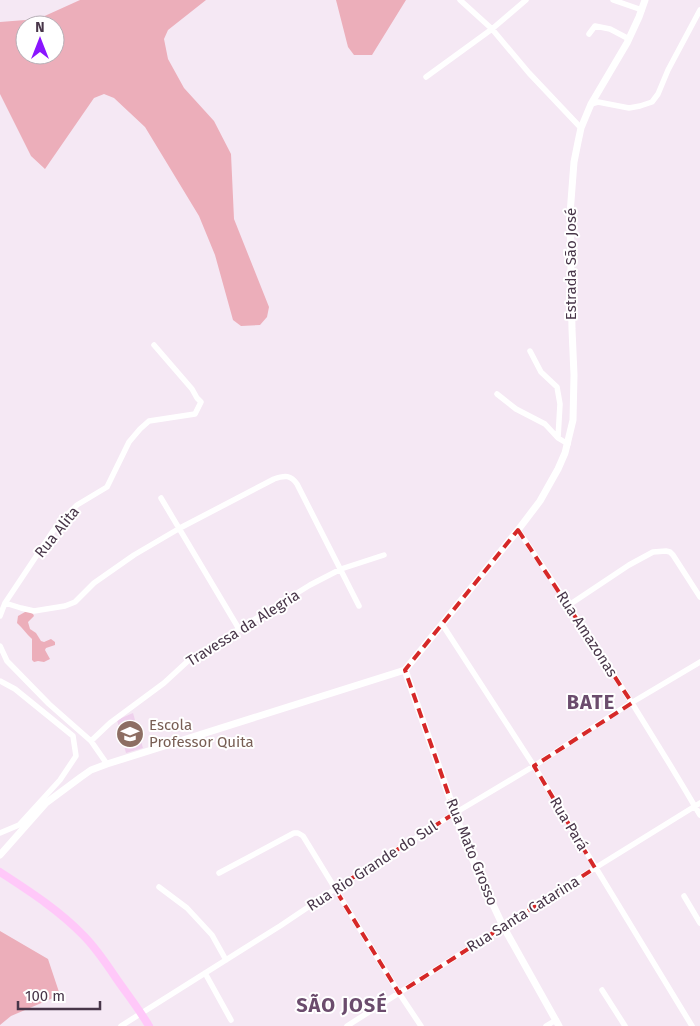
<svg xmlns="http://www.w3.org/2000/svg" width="700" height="1026" viewBox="0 0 700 1026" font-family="'Fira Sans',sans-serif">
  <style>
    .education { fill: #efd1ed }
    .green { fill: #ecaeba; fill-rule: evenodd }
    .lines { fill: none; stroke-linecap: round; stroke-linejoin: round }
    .minor { stroke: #fff; stroke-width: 5.5 }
    .tertiary { stroke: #fff; stroke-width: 7 }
    .secondary { stroke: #ffc8f9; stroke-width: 8 }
    .marked { fill: none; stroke: #d62828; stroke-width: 4; stroke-dasharray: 10 6; stroke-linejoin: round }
    .labels { text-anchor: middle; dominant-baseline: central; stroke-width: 4; stroke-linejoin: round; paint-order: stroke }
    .street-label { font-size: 15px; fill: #483649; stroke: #fff }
    .education-label { font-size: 15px; fill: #785e54; stroke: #fff; text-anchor: start }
    .district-label { font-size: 20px; font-weight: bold; letter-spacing: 1px; fill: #6b4c6d; stroke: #fff }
  </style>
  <rect width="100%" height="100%" fill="#f5e8f4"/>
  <!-- education -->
  <path class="education" d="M 133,713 L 143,748 L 126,753 L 117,720 Z"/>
  <!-- green -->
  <path class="green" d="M 80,0 L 206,0 L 168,30 L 164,39 L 168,59 L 184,88 L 214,121 L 231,154 L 234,219 L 269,307 L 267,317 L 260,325 L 241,326 L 233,320 L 215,255 L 199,216 L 145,127 L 114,98 L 104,94 L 94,98 L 45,169 L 31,156 L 0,94 L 0,22 L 38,19 ZM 25,25 L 55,25 L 55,55 L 25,55 Z
    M 336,0 L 406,0 L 372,55 L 354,55 L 348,47 Z
    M 25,612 L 30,612 L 33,614 L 34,616 L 28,622 L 30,629 L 36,633 L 41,641 L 44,642 L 51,639 L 55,642 L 55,645 L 46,648 L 45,650 L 50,659 L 44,662 L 38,661 L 34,662 L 32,660 L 32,639 C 26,634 23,628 17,623 L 18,616 Z
    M 0,931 L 48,959 L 60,995 L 11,1016 L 0,1025 Z"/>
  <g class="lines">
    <!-- minor -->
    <path class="minor" d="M 460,0 L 492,29 L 529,73 L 581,128
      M 613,0 L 642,10
      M 589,34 L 595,26 L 610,29 L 629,39
      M 426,77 L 492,29 L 526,0
      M 591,104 L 598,102 L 629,108 L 640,106 L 652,102 L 658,94 L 668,70 L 700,10
      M 530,351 L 541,372 L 557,387 L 560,404 L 558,438 L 568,444
      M 497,394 L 516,409 L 545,424 L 558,438
      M 161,498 L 239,629
      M 518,530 C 582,623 643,718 700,815
      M 5,603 L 21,608 L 34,611 L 65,606 L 75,602 L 94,583 L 134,555 L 180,528 L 274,479 C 285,475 291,475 297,484 L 359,606
      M 569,605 L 629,565 L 653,552 L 666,551 L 670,552 L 673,555 L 700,597
      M 0,616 L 5,603 L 53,531 L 65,517 L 77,505 L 107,487 L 129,442 L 140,429 L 149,421 L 195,414 L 201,402 L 197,398 L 192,389 L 154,345
      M 442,624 L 534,766 L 692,1026
      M 0,646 L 7,661 L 49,704 L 91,741 L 107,764
      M 0,681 L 15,689 L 73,736 L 76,756 L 60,780 L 19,825 L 0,833
      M 91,741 L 110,723 L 164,683 L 189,660 L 310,585 L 341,569 L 384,555
      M 219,873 L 294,833 L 298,833 L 303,836 L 399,993 L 421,1026
      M 159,887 L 187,908 L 212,935 L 226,960
      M 684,896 L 700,923
      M 205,973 L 231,1020
      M 602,990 L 625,1026
      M 121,1026 L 280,926 L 335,889 L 455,813 L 534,766 L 626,706 L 700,662
      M 347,1026 L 595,868 L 700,803
      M 546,1026 L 556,1020"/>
    <!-- tertiary -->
    <path class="tertiary" d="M 405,670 L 464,839 L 480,877 L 503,926 L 559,1026
      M 0,855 L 46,803 L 81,777 L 91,770 L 107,764 L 405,670 L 518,530 L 540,501 L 558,469 L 565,453 L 573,420 L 574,375 L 572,329 L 570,214 L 574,162 L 578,142 L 581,128 L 591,104 L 627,43 L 639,17 L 645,0"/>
    <!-- secondary -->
    <path class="secondary" d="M 0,872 C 29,891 59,910 83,935 C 96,948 106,963 116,978 C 127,994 139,1009 149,1026"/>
  </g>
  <!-- marked area -->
  <path class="marked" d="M 518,530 L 632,703 L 534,766 L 595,868 L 399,993 L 335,889 L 455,813 L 405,670 Z"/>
  <!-- icons -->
  <defs>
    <g id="school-disc" transform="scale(1.4375)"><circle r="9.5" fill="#8d6e63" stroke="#fff"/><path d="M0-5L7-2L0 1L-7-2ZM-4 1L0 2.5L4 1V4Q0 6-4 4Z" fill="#fff"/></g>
  </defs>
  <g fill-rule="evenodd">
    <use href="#school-disc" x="130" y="734"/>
  </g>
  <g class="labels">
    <!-- street labels -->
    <g class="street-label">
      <text transform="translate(571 264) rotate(-90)">Estrada São José</text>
      <text transform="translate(57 532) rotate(-51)">Rua Alita</text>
      <text transform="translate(243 628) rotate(-32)">Travessa da Alegria</text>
      <text transform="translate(587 634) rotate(57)">Rua Amazonas</text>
      <text transform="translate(569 824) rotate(59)">Rua Pará</text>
      <text transform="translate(472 852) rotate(68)">Rua Mato Grosso</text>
      <text transform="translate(372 866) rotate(-33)">Rua Rio Grande do Sul</text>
      <text transform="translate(523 914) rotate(-32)">Rua Santa Catarina</text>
    </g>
    <!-- education labels -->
    <g class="education-label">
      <text x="149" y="725">Escola<tspan x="149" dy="17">Professor Quita</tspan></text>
    </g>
    <!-- district labels -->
    <g class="district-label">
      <text x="591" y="702">BATE</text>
      <text x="342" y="1005">SÃO JOSÉ</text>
    </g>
  </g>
  <!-- north arrow -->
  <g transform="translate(40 40)"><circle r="24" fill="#ffffff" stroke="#b6afb6"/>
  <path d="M0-4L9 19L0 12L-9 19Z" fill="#8a15ff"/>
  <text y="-8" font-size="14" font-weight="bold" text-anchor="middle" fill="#483649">N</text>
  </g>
  <!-- scale -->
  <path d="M18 1001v8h82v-8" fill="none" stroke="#483649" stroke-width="2.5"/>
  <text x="25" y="1001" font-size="15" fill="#483649" stroke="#ffffff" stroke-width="4" paint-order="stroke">100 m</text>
</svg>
